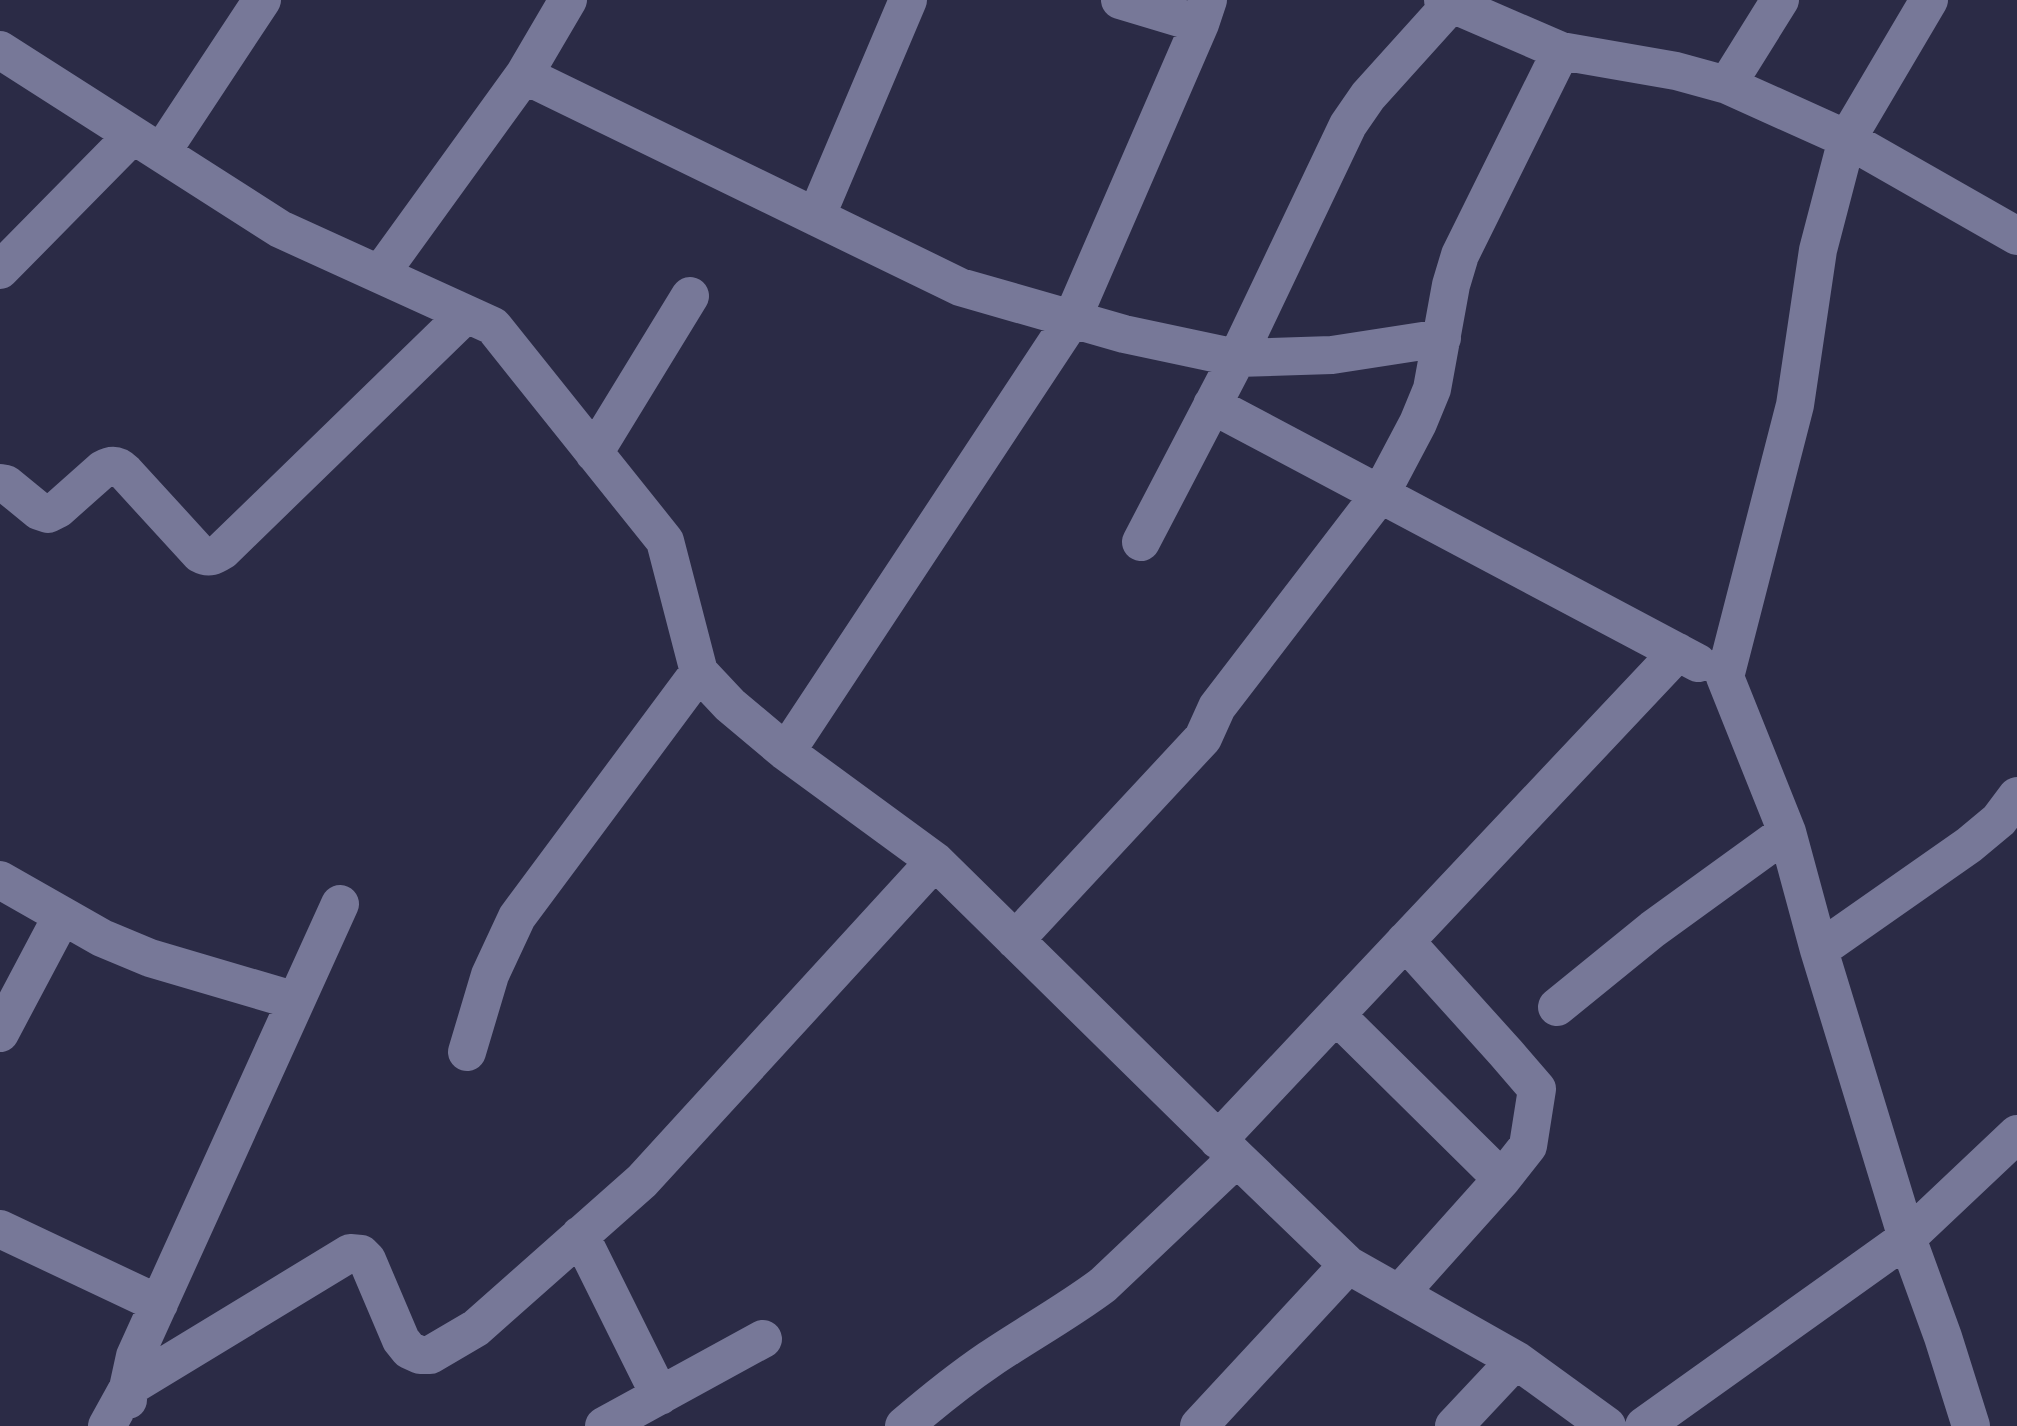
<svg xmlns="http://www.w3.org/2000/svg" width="2017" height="1426" viewBox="0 0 2017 1426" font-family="'Open Sans',sans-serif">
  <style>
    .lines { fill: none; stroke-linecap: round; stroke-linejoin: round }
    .street { stroke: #777898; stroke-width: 38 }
  </style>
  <rect width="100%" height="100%" fill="#2b2b46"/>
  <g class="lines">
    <!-- street -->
    <path class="street" d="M 1120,0 L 1200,24
      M 1443,0 L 1561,51 L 1676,71 L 1727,85 L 1847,139 L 2017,236
      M 1929,0 L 1847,139 L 1818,250 L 1795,405 L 1725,677 L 1787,832 L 1819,950 L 1907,1238 L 1943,1337 L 1971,1426
      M 0,50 L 280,229 L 493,326 L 665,541 L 699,672 L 730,705 L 786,752 L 935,861 L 1237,1158 L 1348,1265 L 1516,1360 L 1607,1426
      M 524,75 L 960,287 L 1124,334 L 1237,358 L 1332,355 L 1442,338
      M 1727,85 L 1780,0
      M 161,153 L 262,0
      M 816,217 L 908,0
      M 0,270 L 133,135
      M 380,274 L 524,75 L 568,0
      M 1212,405 L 1698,663
      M 594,453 L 690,296
      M 0,483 L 6,484 L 39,511 L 48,514 L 58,509 L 103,469 C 112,464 118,465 125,472 L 200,554 C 209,559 214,556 222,551 L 466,314
      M 1141,542 L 1237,358 L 1348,125 L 1368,96 L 1451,4
      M 786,752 L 1072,319 L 1200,24 L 1208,0
      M 0,880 L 102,938 L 150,958 L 296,1001
      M 1015,940 L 1203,738 L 1217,707 L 1381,493 L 1418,423 L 1432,389 L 1451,285 L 1460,255 L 1561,51
      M 1819,950 L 1969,845 L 1999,820 L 2017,796
      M 1557,1007 L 1653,929 L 1787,832
      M 1336,1015 L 1502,1179
      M 0,1033 L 62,916
      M 467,1052 L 490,975 L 517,917 L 699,672
      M 1218,1140 L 1678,652
      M 0,1229 L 159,1304
      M 580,1235 L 660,1396
      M 1399,1294 L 1502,1179 L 1528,1146 L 1537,1089 L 1506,1053 L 1405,941
      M 128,1400 L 128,1388 L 135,1356 L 340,904
      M 107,1426 L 128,1388 L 350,1253 L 361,1254 L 367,1260 L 401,1340 L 409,1350 L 420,1355 L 430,1355 L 476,1328 L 642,1181 L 935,861
      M 604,1426 L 763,1339
      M 904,1426 C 932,1402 959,1380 990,1359 C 1027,1334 1067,1312 1103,1285 L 1237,1158
      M 1199,1426 L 1348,1265
      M 1454,1426 L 1516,1360
      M 1644,1426 L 1907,1238 L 2017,1134"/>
  </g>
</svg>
